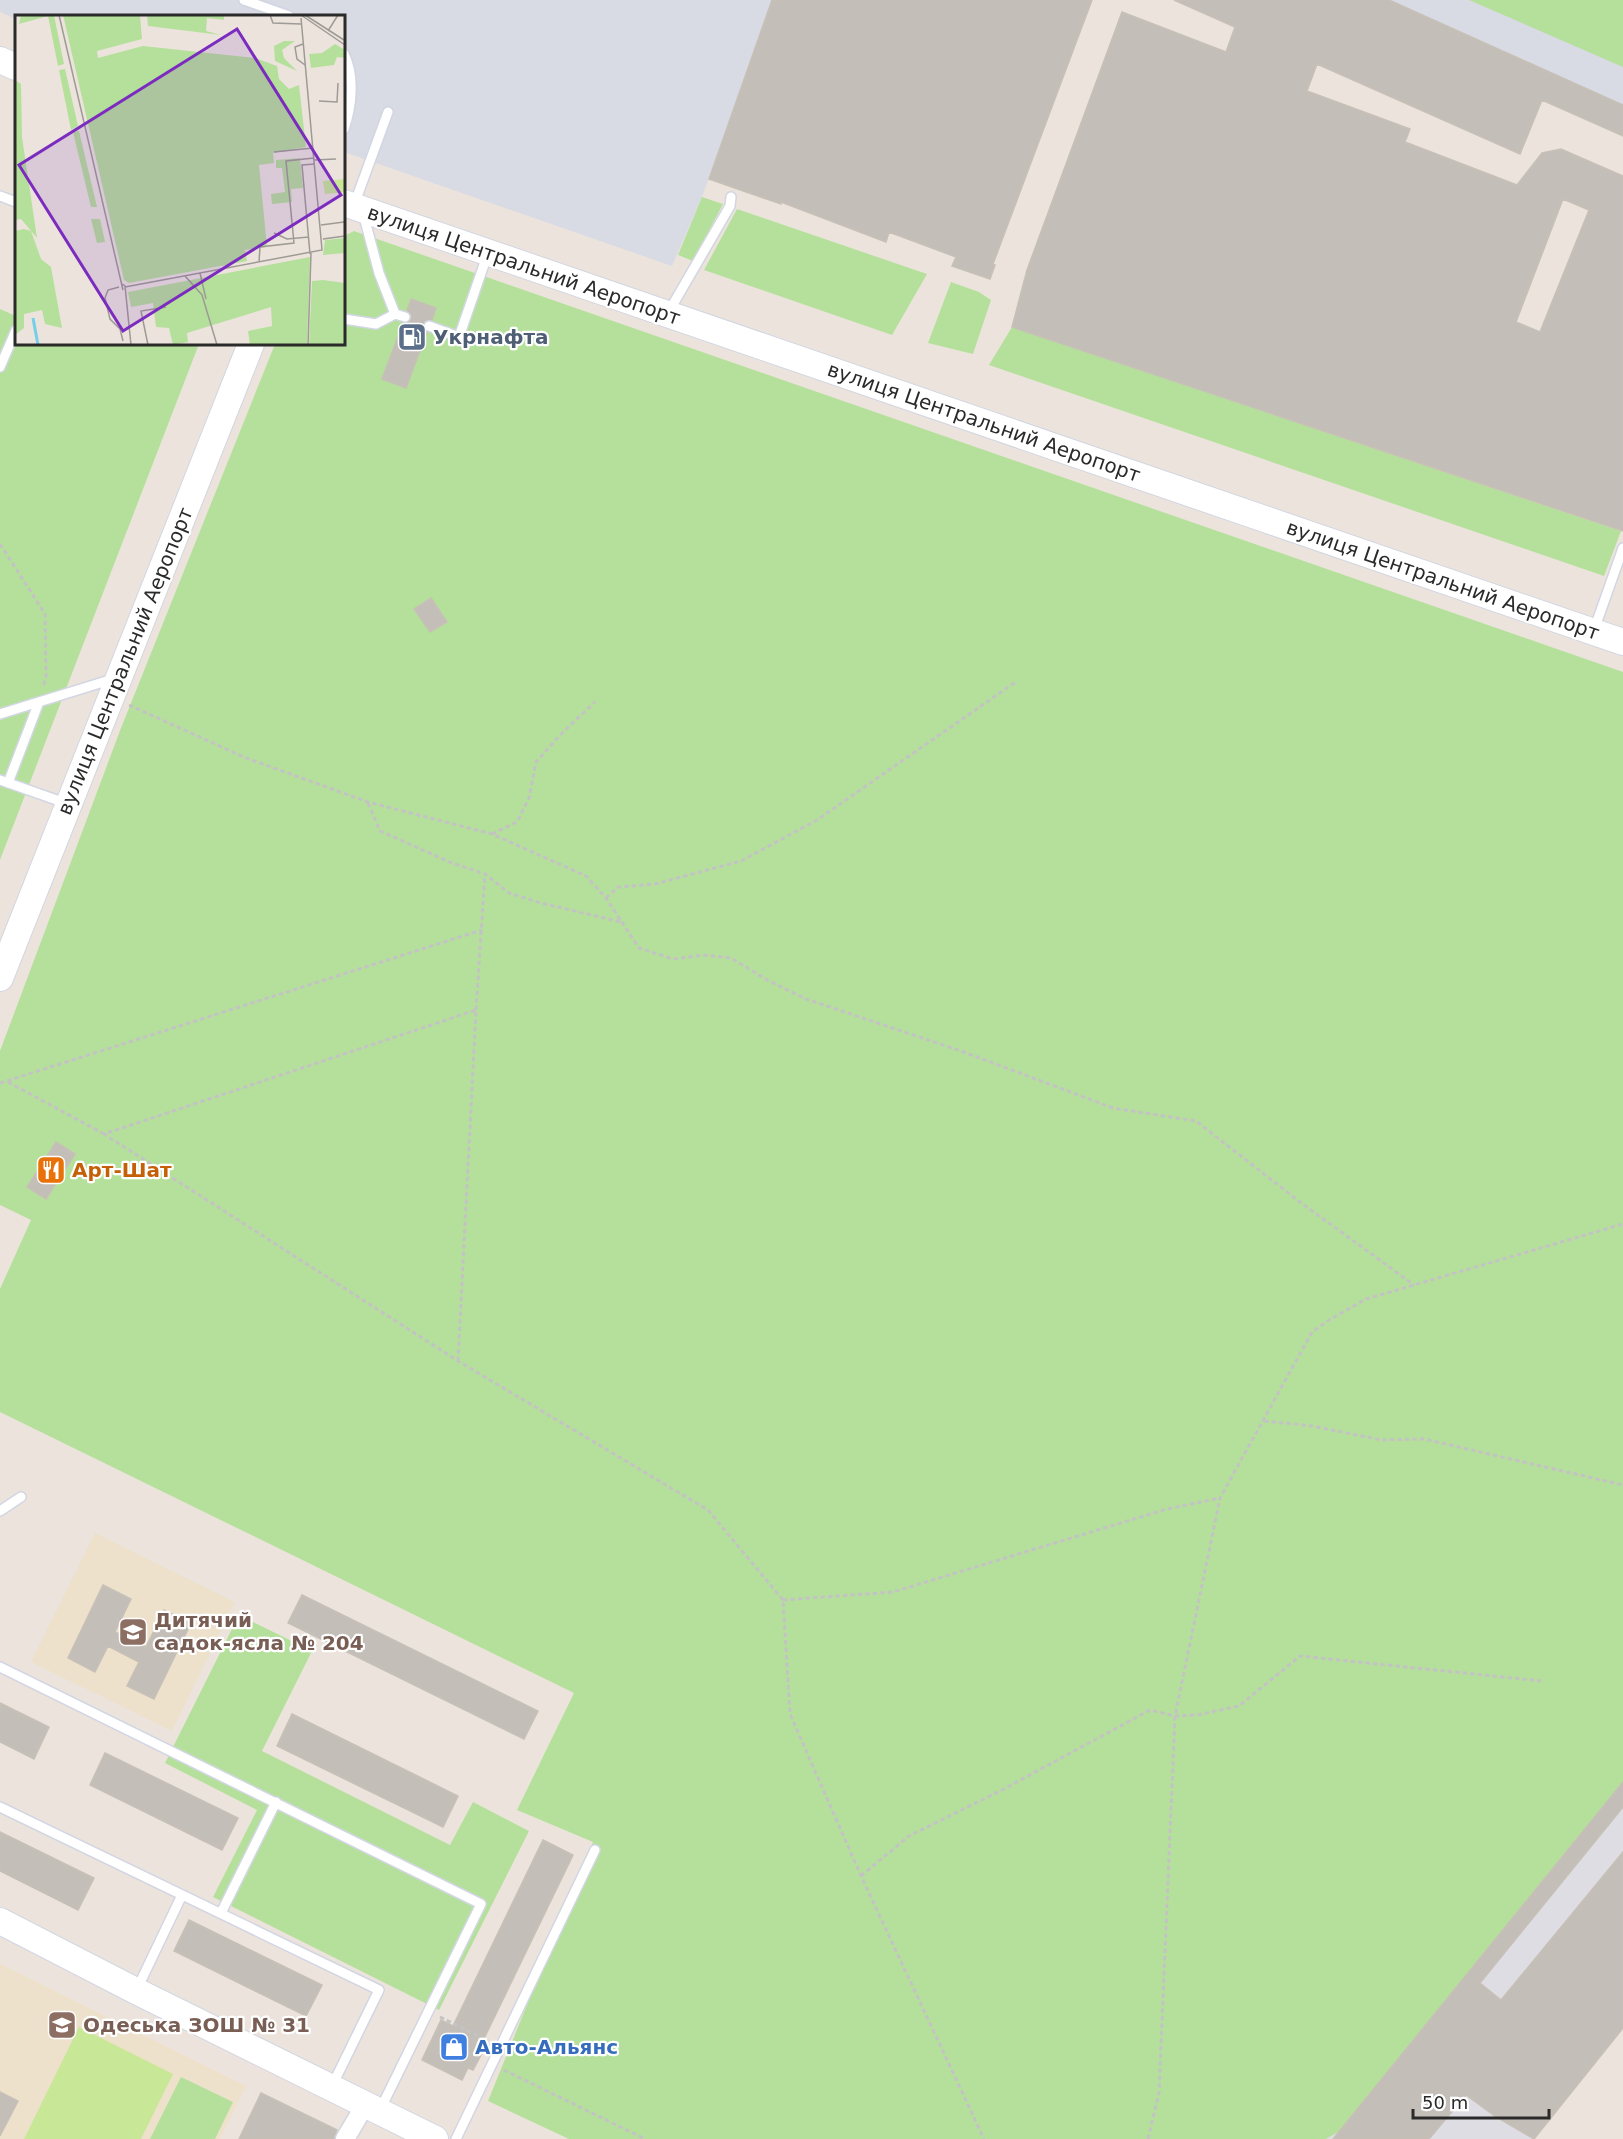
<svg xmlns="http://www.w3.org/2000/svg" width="1623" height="2139" viewBox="0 0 1623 2139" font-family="'DejaVu Sans',sans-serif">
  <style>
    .industrial { fill: #dfdde4 }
    .education { fill: #ede1cc }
    .airport { fill: #d8dae4 }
    .green { fill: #b5e09b }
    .pitch { fill: #c8e797 }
    .building { fill: #c4beb9; stroke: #c7c0b6; stroke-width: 1.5; fill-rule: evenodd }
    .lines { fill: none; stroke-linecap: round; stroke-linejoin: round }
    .lane-casing { stroke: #d2d6e2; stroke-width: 12 }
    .street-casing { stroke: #d2d6e2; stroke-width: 21 }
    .secondary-casing { stroke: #d2d6e2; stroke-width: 28 }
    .path { stroke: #c3c3c3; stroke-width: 3; stroke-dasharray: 4.5 3; stroke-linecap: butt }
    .lane { stroke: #fff; stroke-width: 9 }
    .street { stroke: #fff; stroke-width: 18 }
    .secondary { stroke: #fff; stroke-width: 26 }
    .labels { text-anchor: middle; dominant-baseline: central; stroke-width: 4.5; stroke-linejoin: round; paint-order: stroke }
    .street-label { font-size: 20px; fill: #2a2a2a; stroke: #fff }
    .service-label { font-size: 20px; font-weight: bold; fill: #4e5e75; stroke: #fff; text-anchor: start }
    .food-label { font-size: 20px; font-weight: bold; fill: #c56008; stroke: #fff; text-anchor: start }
    .education-label { font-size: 20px; font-weight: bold; fill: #785e54; stroke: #fff; text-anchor: start }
    .shop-label { font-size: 20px; font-weight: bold; fill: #366cbe; stroke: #fff; text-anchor: start }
    .inset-river { fill: none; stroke: #73cfea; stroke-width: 3 }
    .inset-road { fill: none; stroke: #9e9a95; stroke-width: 1.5 }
    .view { fill: #7b2cbf; fill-opacity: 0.15; stroke: #7b2cbf; stroke-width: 3 }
    .inset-edge { fill: none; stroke: #2a2a2a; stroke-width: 3 }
  </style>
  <rect width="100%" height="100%" fill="#ece4dc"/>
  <!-- industrial -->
  <path class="industrial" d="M 1623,1782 L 1623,2028 L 1534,2139 L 1326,2139 L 1340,2130 Z"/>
  <!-- education -->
  <path class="education" d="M 95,1533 L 235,1602 L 172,1731 L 31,1662 Z
    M 0,1964 L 246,2086 L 220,2139 L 0,2139 Z"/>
  <!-- airport -->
  <path class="airport" d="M 0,0 L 772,0 L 702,197 L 672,266 L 344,152 L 344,16 L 16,16 L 16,19 L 0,12 Z
    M 1389,0 L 1623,0 L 1623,105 Z"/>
  <!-- green -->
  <path class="green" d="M 1469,0 L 1623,0 L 1623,67 Z
    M 702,197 L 723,204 L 693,261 L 678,255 Z
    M 737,209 L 927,274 L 892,335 L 704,270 Z
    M 354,231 L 1623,672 L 1623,1782 L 1340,2131 L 1326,2139 L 569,2139 L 488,2101 L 593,1842 L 517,1810 L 574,1693 L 0,1412 L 0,1289 L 31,1220 L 0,1205 L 0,1051 L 121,728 L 275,344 L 344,344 L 344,236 Z
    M 951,282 L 979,292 L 991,300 L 973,354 L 928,343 Z
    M 0,309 L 16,316 L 16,344 L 199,344 L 0,860 Z
    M 1012,327 L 1621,531 L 1604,576 L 989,365 Z
    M 239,1615 L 312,1651 L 262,1751 L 450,1845 L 473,1802 L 529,1831 L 439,2010 L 213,1897 L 257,1810 L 165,1763 Z
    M 181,2077 L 233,2102 L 215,2139 L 150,2139 Z"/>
  <!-- pitch -->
  <path class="pitch" d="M 79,2027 L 173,2074 L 141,2139 L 24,2139 Z"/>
  <!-- building -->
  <path class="building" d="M 772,0 L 1092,0 L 993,264 L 995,265 L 990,279 L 952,266 L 956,257 L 889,232 L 886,242 L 781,202 L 781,204 L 709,179 Z
    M 1174,0 L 1389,0 L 1623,105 L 1623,136 L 1542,100 L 1520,154 L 1317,64 L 1307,91 L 1410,129 L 1405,142 L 1517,185 L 1542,153 L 1561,149 L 1623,176 L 1623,531 L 1012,327 L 1027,270 L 1122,12 L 1226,52 L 1235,27 ZM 1563,199 L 1589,210 L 1540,332 L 1516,322 Z
    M 411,299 L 436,308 L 432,320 L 427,320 L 423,323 L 423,328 L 427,332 L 406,388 L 382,379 L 403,323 L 407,323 L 411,319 L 411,315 L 407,311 Z
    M 431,598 L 447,622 L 430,632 L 414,609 Z
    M 56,1142 L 75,1154 L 46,1199 L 27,1187 Z
    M 103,1585 L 131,1599 L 115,1632 L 146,1647 L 164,1610 L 191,1623 L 154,1699 L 127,1686 L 139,1662 L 108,1646 L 95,1672 L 68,1658 Z
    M 302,1595 L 538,1711 L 524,1739 L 288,1623 Z
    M 0,1703 L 49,1727 L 34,1759 L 0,1742 Z
    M 292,1714 L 458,1796 L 443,1827 L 277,1746 Z
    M 105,1753 L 238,1818 L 222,1850 L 90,1785 Z
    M 1623,1782 L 1623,1807 L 1480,1983 L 1501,2000 L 1623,1852 L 1623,2028 L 1534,2139 L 1495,2116 L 1466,2095 L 1429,2139 L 1333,2139 Z
    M 0,1832 L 94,1878 L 78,1910 L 0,1871 Z
    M 543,1840 L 573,1855 L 477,2053 L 481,2055 L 473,2070 L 468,2068 L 462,2080 L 422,2060 L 441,2020 L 453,2026 Z
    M 189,1920 L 322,1985 L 306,2016 L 174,1951 Z
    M 0,2092 L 18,2101 L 0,2136 Z
    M 261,2093 L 337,2130 L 334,2139 L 239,2139 Z"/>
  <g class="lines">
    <!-- lane casing -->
    <g class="lane-casing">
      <path id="lane" d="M 244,0 L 289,16
        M 344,54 C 355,76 352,106 344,129
        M 0,196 L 16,202
        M 354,205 L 388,112
        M 363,213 L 379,273 L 395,314
        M 668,313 L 730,206 L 731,197
        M 344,319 L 376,324 L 395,314 L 405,317
        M 429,326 L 459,337 L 488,253
        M 0,367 L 16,330
        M 1594,630 L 1623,548
        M 0,714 L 113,679
        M 0,780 L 68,804
        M 8,783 L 39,702
        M 0,1511 L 21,1497
        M 0,1667 L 481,1904 L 380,2110
        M 0,1807 L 379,1990 L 332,2086
        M 221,1913 L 276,1802
        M 137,1989 L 182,1895
        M 456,2139 L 595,1850"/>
    </g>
    <!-- street casing -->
    <g class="street-casing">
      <path id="street" d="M 345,2139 L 365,2105"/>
    </g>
    <!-- secondary casing -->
    <g class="secondary-casing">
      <path id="secondary" d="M 0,60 L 16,67
        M 344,203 L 1623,642
        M 0,978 L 251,344
        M 0,1921 L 136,1991 L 435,2139"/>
    </g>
    <!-- path -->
    <path class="path" d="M 0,544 L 45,614 L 46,676 L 43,688
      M 129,705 L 246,758 L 368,802 L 492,834 L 586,876 L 606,898 L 639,948 L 673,959 L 704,955 L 731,958 L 769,981 L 806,999 L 961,1051 L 1113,1108 L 1196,1121 L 1300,1202 L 1414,1285
      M 368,803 L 380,831 L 452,863 L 485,874 L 509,893 L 541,903 L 621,922
      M 492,834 L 517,822 L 529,798 L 536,762 L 561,734 L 595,702
      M 606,898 L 618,887 L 655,884 L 741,861 L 817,820 L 1017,681
      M 476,1010 L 485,874
      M 8,1082 L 104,1134
      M 0,1083 L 482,930
      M 458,1361 L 476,1010 L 104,1134 L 458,1361 L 708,1510 L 783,1600 L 790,1714 L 861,1876 L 984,2139
      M 1264,1421 L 1312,1426 L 1382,1440 L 1424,1439 L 1623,1485
      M 783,1600 L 893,1592 L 1167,1509 L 1220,1498
      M 861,1876 L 909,1836 L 1002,1790 L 1150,1710 L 1175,1716 L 1197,1715 L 1239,1706 L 1300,1656 L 1541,1681
      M 440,2017 L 488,2041
      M 504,2070 L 645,2139
      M 1148,2139 L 1159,2093 L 1175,1716 L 1220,1498 L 1312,1332 L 1329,1320 L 1366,1299 L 1623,1224"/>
    <!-- lane -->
    <use href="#lane" class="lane"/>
    <!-- street -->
    <use href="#street" class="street"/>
    <!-- secondary -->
    <use href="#secondary" class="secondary"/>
  </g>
  <!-- icons -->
  <defs>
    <g id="fuel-square" transform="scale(1.5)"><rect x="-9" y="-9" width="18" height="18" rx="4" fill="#5c6f8a" stroke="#fff"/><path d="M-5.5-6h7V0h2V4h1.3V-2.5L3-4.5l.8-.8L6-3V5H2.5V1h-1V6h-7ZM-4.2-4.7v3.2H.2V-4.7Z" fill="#fff"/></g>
    <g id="restaurant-square" transform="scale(1.5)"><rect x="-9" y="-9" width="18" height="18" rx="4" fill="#e8710a" stroke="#fff"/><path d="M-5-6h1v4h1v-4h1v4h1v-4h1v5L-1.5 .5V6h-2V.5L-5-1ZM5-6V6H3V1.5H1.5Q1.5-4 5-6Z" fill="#fff"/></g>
    <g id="school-square" transform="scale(1.5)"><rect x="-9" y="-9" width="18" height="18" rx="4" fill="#8d6e63" stroke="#fff"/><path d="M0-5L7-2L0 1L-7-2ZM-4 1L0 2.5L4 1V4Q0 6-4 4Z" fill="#fff"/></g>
    <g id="shop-square" transform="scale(1.5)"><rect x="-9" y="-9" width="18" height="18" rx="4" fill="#3f7fe0" stroke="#fff"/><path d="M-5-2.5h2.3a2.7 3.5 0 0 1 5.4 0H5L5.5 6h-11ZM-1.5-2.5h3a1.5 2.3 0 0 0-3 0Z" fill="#fff"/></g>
  </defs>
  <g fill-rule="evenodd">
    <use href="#fuel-square" x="412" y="337"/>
    <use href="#restaurant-square" x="51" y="1170"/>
    <use href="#school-square" x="133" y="1632"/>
    <use href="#school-square" x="62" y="2025"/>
    <use href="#shop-square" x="454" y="2047"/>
  </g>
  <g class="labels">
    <!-- street labels -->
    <g class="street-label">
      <text transform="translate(524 265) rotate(19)">вулиця Центральний Аеропорт</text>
      <text transform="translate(984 422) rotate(19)">вулиця Центральний Аеропорт</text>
      <text transform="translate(1443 580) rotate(19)">вулиця Центральний Аеропорт</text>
      <text transform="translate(125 661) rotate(-68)">вулиця Центральний Аеропорт</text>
    </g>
    <!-- service labels -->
    <g class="service-label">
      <text x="433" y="337">Укрнафта</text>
    </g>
    <!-- food labels -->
    <g class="food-label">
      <text x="72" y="1170">Арт-Шат</text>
    </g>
    <!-- education labels -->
    <g class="education-label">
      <text x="154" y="1620">Дитячий<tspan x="154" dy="23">садок-ясла № 204</tspan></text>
      <text x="83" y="2025">Одеська ЗОШ № 31</text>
    </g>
    <!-- shop labels -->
    <g class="shop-label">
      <text x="475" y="2047">Авто-Альянс</text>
    </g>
  </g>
  <!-- overview -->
  <g transform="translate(15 15)">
    <rect width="330" height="330" fill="#ece4dc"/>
    <path d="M 6,0 L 39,0 L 49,49 L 43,51 L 33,1 L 4,9 ZM 48,0 L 125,0 L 127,24 L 82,36 L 83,43 L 128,31 L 240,43 L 262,51 L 264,64 L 274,74 L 284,70 L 291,132 L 258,138 L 259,148 L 244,150 L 252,232 L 230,235 L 232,246 L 114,268 L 109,265 ZM 132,0 L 209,0 L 209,5 L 192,3 L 191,16 L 206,20 L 133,11 ZM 269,26 L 280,26 L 267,35 L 269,43 L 282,56 L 260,46 L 259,31 ZM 320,29 L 330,35 L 330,43 L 322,42 L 319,50 L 296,53 L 294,39 L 307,38 ZM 50,54 L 63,111 L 56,115 L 44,55 ZM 0,65 L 6,69 L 7,122 L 22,223 L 6,204 L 0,205 ZM 64,116 L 82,192 L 76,192 L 58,117 ZM 285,143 L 288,173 L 276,174 L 277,187 L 257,189 L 256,179 L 270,177 L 267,153 L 261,153 L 261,145 ZM 76,204 L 85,204 L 90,227 L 82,228 ZM 9,214 L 16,216 L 26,244 L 36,252 L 47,313 L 30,309 L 27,295 L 9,299 L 9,313 L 0,320 L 0,216 ZM 330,223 L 330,238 L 308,240 L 310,225 ZM 295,242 L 292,330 L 235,330 L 233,316 L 257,311 L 256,292 L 172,318 L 173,327 L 158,330 L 154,313 L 141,312 L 138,288 L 116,292 L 113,277 ZM 308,265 L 330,268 L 330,330 L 294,330 L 297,266 Z" fill="#b5e09b"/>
    <path d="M 330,164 L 330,177 L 310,179 L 308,166 Z" fill="#c8e797"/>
    <path class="inset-river" d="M 18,303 L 23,330"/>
    <path class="inset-road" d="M 44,0 L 108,275M 255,0 L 258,8 L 286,9M 286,0 L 330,30M 290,0 L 329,25M 313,16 L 323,0M 288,29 L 280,32 L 282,44 L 290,50M 304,86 L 322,87 L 323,68M 259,137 L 298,133M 299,145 L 321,144M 306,210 L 329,207M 259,218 L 272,224 L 294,222M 308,224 L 330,221M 295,239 L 287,150 L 300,149M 244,247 L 245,232 L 279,228 L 271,146 L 299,143M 185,258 L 191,284M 170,261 L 187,280 L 202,330M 107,269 L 110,271 L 116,330M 104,272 L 93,275 L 90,283 L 95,304 L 105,314 L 108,326M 110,272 L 307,235 L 286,3M 133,330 L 126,296 L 151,292M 293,330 L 296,238"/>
    <path class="view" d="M 222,14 L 326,180 L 108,316 L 4,150 Z"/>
    <rect width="330" height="330" class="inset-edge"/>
  </g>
  <!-- scale -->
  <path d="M1413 2109v9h136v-9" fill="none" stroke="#2a2a2a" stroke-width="3"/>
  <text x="1422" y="2109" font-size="18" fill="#2a2a2a" stroke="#ffffff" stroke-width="4.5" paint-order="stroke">50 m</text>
</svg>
